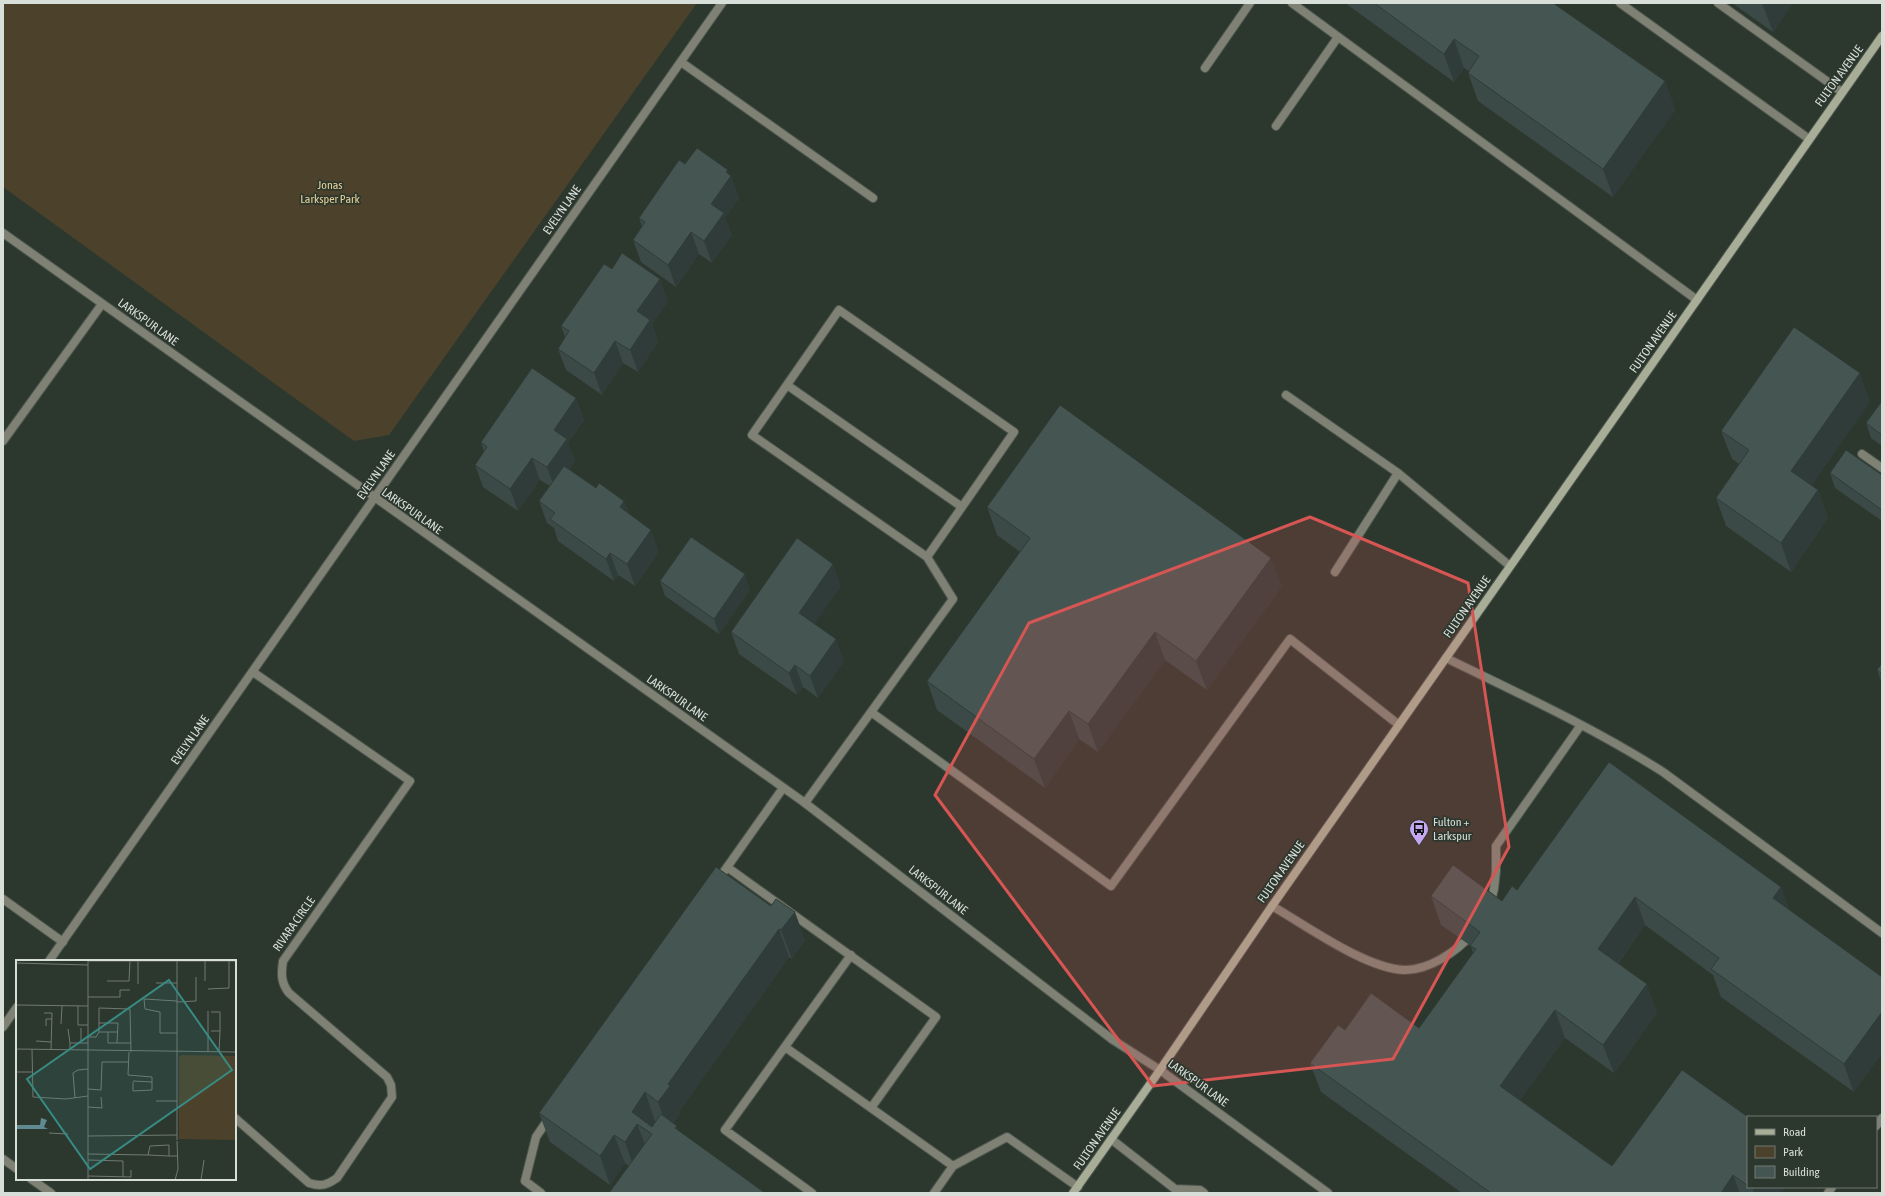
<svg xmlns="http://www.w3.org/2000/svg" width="1885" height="1196" viewBox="0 0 1885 1196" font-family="'Asap Condensed',sans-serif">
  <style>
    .green { fill: #4c422b }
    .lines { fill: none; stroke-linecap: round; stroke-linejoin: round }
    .service-casing { stroke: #4b554d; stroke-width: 10 }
    .minor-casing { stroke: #4b554d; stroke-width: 10 }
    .secondary-casing { stroke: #4b554d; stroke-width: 10 }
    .service { stroke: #7e8173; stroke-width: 8 }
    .minor { stroke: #7e8173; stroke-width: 8 }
    .secondary { stroke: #a7ad96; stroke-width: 8 }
    .wall { fill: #3b4a47; fill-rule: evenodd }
    .shaded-wall { fill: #303c39 }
    .building { fill: #455652; stroke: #303c39 }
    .marked { fill: #d65654; fill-opacity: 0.2; stroke: #d65654; stroke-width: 3; stroke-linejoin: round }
    .labels { text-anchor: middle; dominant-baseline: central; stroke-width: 3.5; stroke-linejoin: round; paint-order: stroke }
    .street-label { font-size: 12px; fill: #d8dfd9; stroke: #2c372e }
    .park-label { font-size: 12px; fill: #e7cf95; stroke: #2c372e }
    .poi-label { font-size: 12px; fill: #d8dfd9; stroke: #2c372e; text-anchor: start }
    .inset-road { fill: none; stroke: #717a72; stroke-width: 1 }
    .view { fill: #378b83; fill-opacity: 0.15; stroke: #378b83; stroke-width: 2 }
    .inset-edge { fill: none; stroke: #d8dfd9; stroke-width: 2 }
  </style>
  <rect width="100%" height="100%" fill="#2c372e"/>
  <!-- green -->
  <path class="green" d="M 3,3 L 697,3 L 389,435 L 354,441 L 3,187 Z"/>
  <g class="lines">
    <!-- service casing -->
    <g class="service-casing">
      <path id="service" d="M 1292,3 L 1697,300
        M 1620,3 L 1809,139
        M 1718,3 L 1842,92
        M 681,62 L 873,198
        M 1205,68 L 1250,3
        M 1276,126 L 1338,37
        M 787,385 L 962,507 L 927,557
        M 1286,395 L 1398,473
        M 3,441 L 102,304
        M 1862,454 L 1882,468
        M 1335,572 L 1398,473 L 1510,566
        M 1446,658 C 1520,694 1594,728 1663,772 L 1882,933
        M 871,712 L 1111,886 L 1290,639 L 1399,725
        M 805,803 L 953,599 L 927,557 L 752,435 L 839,310 L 1014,432 L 962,507
        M 727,867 L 936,1017 L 871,1108
        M 718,880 L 783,788
        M 3,899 L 63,942
        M 1490,905 L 1494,889 L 1496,871 L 1496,846 L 1581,725
        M 1272,906 C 1307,926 1366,969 1405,970 C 1429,970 1456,952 1471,935
        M 785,1047 L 953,1166
        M 1876,1126 L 1882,1118
        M 1111,1139 L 1175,1189 L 1200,1190 L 1204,1193
        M 3,1159 L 17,1169
        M 31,1179 L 51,1193
        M 541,1193 L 525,1181 L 536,1137 L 549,1118
        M 812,1193 L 725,1130 L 851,955
        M 934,1193 L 953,1166 L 1007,1137 L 1078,1187
        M 1828,1193 L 1832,1187"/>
    </g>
    <!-- minor casing -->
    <g class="minor-casing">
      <path id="minor" d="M 3,233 L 805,803 L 1113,1040 L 1160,1070 L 1328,1193
        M 49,961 L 722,3
        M 3,1027 L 17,1007
        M 235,1118 L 309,1183 C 321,1187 327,1185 337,1178 L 392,1097 L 391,1085 L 387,1077 L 289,993 C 281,983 281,974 283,961 L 410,781 L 253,672"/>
    </g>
    <!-- secondary casing -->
    <g class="secondary-casing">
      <path id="secondary" d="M 1073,1193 L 1160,1070 L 1272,906 L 1882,36"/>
    </g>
    <!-- service -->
    <use href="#service" class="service"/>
    <!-- minor -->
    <use href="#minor" class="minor"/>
    <!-- secondary -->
    <use href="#secondary" class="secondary"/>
  </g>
  <!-- wall -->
  <path class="wall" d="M 1345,3 L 1553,3 L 1665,81 L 1675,110 L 1613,197 L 1478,101 L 1468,73 L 1469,71 L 1464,68 L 1454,82 Z
    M 1732,3 L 1793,3 L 1773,32 Z
    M 685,164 L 729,175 L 731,176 L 739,198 L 725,218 L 732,235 L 712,263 L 699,254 L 676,287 L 641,262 L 633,240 L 642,227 L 639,218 Z
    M 612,269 L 668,301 L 652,324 L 658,342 L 638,372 L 623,363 L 602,395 L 566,370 L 558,349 L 565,337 L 561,326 Z
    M 576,398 L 584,420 L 568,443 L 575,461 L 569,469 L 596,488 L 624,501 L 629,514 L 659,552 L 635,586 L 618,575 L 614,581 L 558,541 L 554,528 L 547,523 L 539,501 L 550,486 L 540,480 L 518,511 L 483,487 L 475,465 L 484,452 L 481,442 Z
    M 1870,401 L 1812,485 L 1818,490 L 1828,518 L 1791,572 L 1726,526 L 1716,498 L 1739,464 L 1732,459 L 1721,431 Z
    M 1882,401 L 1882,446 L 1871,438 L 1866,423 Z
    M 1830,473 L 1882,475 L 1882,521 L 1835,488 Z
    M 987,507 L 1282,586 L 1207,690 L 1165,660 L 1098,752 L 1079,739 L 1045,788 L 937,710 L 927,681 L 1020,552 L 997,535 Z
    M 660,581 L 750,590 L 719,634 L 665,596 Z
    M 841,586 L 814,624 L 844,661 L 818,698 L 803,687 L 797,695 L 739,654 L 731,632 Z
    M 1882,663 L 1882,684 L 1877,670 Z
    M 716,867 L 805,940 L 792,959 L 789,957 L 679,1112 L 680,1114 L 673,1123 L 679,1131 L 629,1166 L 625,1163 L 610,1185 L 550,1142 L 539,1113 ZM 655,1121 L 656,1121 L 652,1127 L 651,1127 Z
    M 1781,887 L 1854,1092 L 1721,997 L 1713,975 L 1645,925 L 1618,964 L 1657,1013 L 1614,1073 L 1565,1038 L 1520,1100 L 1612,1166 L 1748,1117 L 1748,1187 L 1785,1187 L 1781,1193 L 1462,1193 L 1321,1092 L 1310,1063 L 1345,1030 L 1419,1028 L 1473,953 L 1471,946 L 1441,925 L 1431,896 L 1502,901 L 1517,890 Z"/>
  <!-- shaded-wall -->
  <path class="shaded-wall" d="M 1762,3 L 1793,3 L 1773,32 Z
    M 1454,39 L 1464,68 L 1454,82 L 1444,54 Z
    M 1665,81 L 1675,110 L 1613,197 L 1603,169 Z
    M 728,170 L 730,177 L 731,176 L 739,198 L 725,218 L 732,235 L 712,263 L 704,241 L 711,204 L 726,172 Z
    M 691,232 L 699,254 L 676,287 L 668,265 Z
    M 660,279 L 668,301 L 652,324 L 658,342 L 638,372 L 630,350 L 637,311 Z
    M 615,341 L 623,363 L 602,395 L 594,373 Z
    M 1860,373 L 1870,401 L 1802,500 L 1791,471 Z
    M 576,398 L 584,420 L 568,443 L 575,461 L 555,489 L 547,467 L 554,430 Z
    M 532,458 L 540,480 L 518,511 L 510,489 Z
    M 1818,490 L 1828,518 L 1791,572 L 1781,543 Z
    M 624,501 L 632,523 L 620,507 Z
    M 651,530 L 659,552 L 635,586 L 627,564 Z
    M 610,553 L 618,575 L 614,581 L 606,559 Z
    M 1271,558 L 1282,586 L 1207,690 L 1196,661 Z
    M 833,564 L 841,586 L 807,635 L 799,613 Z
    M 745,574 L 750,590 L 719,634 L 714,619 Z
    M 1155,632 L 1165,660 L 1098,752 L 1088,724 Z
    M 836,639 L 844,661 L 818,698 L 810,676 Z
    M 795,665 L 803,687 L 797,695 L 789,673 Z
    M 1069,711 L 1079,739 L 1045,788 L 1034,759 Z
    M 1781,887 L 1791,915 L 1773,898 Z
    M 1635,897 L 1645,925 L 1608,977 L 1598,949 Z
    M 795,912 L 805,940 L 792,959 L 781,930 Z
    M 779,929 L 789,957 L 679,1112 L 680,1114 L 668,1130 L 658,1102 L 668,1084 Z
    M 1647,984 L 1657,1013 L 1614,1073 L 1603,1045 Z
    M 1555,1010 L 1565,1038 L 1510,1114 L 1500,1086 Z
    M 1882,1012 L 1882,1054 L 1854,1092 L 1844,1064 Z
    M 645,1092 L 655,1121 L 648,1132 L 637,1124 L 648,1152 L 635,1171 L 625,1142 L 632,1112 Z
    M 677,1126 L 687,1154 L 675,1128 Z
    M 614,1135 L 625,1163 L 610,1185 L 600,1156 Z
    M 1733,1175 L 1740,1193 L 1721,1193 Z
    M 1755,1187 L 1785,1187 L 1781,1193 L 1754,1193 L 1753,1190 Z"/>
  <!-- building -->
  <path class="building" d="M 1374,3 L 1553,3 L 1665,81 L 1603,169 L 1468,73 L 1479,56 L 1454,39 L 1444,54 Z
    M 697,148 L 728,170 L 726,172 L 731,176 L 711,204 L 724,213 L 704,241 L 691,232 L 668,265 L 633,240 L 645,222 L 639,218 L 679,160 L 685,164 Z
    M 622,253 L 660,279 L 637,311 L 650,320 L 630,350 L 615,341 L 594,373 L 558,349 L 569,331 L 561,326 L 604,264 L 612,269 Z
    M 1794,327 L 1860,373 L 1791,471 L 1818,490 L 1781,543 L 1716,498 L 1749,450 L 1721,431 Z
    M 532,368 L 576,398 L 554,430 L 567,439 L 547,467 L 532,458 L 510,489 L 475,465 L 487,447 L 481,442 Z
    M 1882,401 L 1882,435 L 1866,423 Z
    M 1060,405 L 1271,558 L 1196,661 L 1155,632 L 1088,724 L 1069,711 L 1034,759 L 927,681 L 1030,538 L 987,507 Z
    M 1846,450 L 1882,475 L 1882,510 L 1830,473 Z
    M 564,466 L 596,488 L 599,483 L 624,501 L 620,507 L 651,530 L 627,564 L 610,553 L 606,559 L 550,519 L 555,513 L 539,501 Z
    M 691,537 L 745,574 L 714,619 L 660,581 Z
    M 797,538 L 833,564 L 799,613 L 836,639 L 810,676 L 795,665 L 789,673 L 731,632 Z
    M 1882,663 L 1882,674 L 1877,670 Z
    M 1609,762 L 1781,887 L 1773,898 L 1882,977 L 1882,1012 L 1844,1064 L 1711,969 L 1719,958 L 1635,897 L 1598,949 L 1647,984 L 1603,1045 L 1555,1010 L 1500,1086 L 1612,1166 L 1682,1070 L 1748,1117 L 1748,1186 L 1733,1175 L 1721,1193 L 1491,1193 L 1310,1063 L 1338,1025 L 1345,1030 L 1371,993 L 1419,1028 L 1476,949 L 1470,946 L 1480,932 L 1431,896 L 1453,865 L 1502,901 L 1512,886 L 1517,890 Z
    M 716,867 L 771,906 L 776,899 L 795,912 L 781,930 L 779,929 L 668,1084 L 670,1086 L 658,1102 L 645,1092 L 632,1112 L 652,1127 L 661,1114 L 677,1126 L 675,1128 L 765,1193 L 609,1193 L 652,1134 L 637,1124 L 625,1142 L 614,1135 L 600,1156 L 539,1113 Z
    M 1749,1187 L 1755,1187 L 1753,1190 Z"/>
  <!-- marked area -->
  <path class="marked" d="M 1310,517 L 1468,583 L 1509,847 L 1393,1059 L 1153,1086 L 935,795 L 1029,623 Z"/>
  <!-- icons -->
  <defs>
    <g id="bus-pin" transform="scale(1)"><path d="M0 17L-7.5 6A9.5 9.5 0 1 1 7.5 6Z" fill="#c5a7f1" stroke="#2c372e"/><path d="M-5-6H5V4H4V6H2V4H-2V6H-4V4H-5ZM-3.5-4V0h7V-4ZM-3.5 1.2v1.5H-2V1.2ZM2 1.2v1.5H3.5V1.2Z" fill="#111"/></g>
  </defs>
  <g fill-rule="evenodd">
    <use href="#bus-pin" x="1419" y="829"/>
  </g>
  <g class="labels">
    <!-- street labels -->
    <g class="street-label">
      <text transform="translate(1839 76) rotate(-54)">FULTON AVENUE</text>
      <text transform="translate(562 210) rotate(-55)">EVELYN LANE</text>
      <text transform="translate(148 322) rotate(36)">LARKSPUR LANE</text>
      <text transform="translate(1653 342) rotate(-55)">FULTON AVENUE</text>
      <text transform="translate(376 475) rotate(-55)">EVELYN LANE</text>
      <text transform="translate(412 511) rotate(35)">LARKSPUR LANE</text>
      <text transform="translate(1467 607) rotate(-55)">FULTON AVENUE</text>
      <text transform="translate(677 698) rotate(35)">LARKSPUR LANE</text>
      <text transform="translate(190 740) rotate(-55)">EVELYN LANE</text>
      <text transform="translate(1281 872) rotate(-55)">FULTON AVENUE</text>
      <text transform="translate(938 890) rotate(38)">LARKSPUR LANE</text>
      <text transform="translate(294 924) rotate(-55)">RIVARA CIRCLE</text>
      <text transform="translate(1198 1083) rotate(36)">LARKSPUR LANE</text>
      <text transform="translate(1097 1139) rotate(-55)">FULTON AVENUE</text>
    </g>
    <!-- park labels -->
    <g class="park-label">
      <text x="330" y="185">Jonas<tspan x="330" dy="14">Larksper Park</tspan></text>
    </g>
    <!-- poi labels -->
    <g class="poi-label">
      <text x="1433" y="822">Fulton +<tspan x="1433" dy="14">Larkspur</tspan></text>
    </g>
  </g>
  <!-- overview -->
  <g transform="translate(16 960)">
    <rect width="220" height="220" fill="#2c372e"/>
    <path d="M 166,95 L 220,96 L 220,180 L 163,179 L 163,97 Z" fill="#4c422b"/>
    <path d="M 25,158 L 31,160 L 28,167 L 32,169 L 0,169 L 0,165 L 24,165 Z" fill="#5f8a92"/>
    <path class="inset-road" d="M 72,1 L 220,1M 0,3 L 72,5M 91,21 L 113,21 L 114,0M 189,21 L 189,1M 140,23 L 161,23M 122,24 L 122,1M 192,29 L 213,28 L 213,1M 72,37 L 104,37 L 104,30 L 114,30M 161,42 L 180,41 L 180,17M 0,45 L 72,46M 62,46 L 62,65 L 72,65M 28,53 L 36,53 L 35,90M 83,63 L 102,63 L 101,83M 45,64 L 46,46M 0,65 L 0,45M 30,66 L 30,59 L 36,59M 65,68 L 65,82M 52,69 L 54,83M 195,71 L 204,71 L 204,52 L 195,52M 83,72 L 102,72M 92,72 L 92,83 L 115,83M 161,73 L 144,73 L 144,52 L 129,49 L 128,39 L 161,41M 72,77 L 80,77 L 83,72 L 83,48 L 114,49 L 115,92M 20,81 L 35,82M 0,89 L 220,92M 16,89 L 17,137 L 50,139 L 72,136M 54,90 L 54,83 L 72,83M 113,92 L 112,115 L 136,117 L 136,130 L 117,131 L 117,122M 192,92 L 192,51M 203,92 L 204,71M 0,112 L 16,112M 117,121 L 136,122M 72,129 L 85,130 L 86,102 L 113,102M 59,138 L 57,113 L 62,110 L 72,109M 140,141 L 161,141M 72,147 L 86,148 L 85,137M 33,173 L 52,174M 72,176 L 161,175M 161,180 L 161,0M 72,194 L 132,195M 153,196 L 153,185 L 134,186 L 132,195 L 153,196 L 161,196M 72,200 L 107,201 L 107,217M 72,216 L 115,217 L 115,210M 72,220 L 72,0M 159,220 L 162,209 L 161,181M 185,220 L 188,200"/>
    <path class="view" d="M 153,20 L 216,110 L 74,209 L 11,119 Z"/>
    <rect width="220" height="220" class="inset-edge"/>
  </g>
  <!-- border -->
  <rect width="1885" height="1196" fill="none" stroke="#d8dfd9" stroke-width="8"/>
  <!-- legend -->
  <rect x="1747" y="1116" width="130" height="72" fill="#2c372e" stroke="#717a72"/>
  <rect x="1755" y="1129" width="20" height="6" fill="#a7ad96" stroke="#717a72"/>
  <text x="1783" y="1136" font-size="12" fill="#d8dfd9">Road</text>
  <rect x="1755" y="1146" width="20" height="12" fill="#4c422b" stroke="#717a72"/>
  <text x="1783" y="1156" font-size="12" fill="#d8dfd9">Park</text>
  <rect x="1755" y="1166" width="20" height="12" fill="#455652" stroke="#717a72"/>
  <text x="1783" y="1176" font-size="12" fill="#d8dfd9">Building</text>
</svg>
